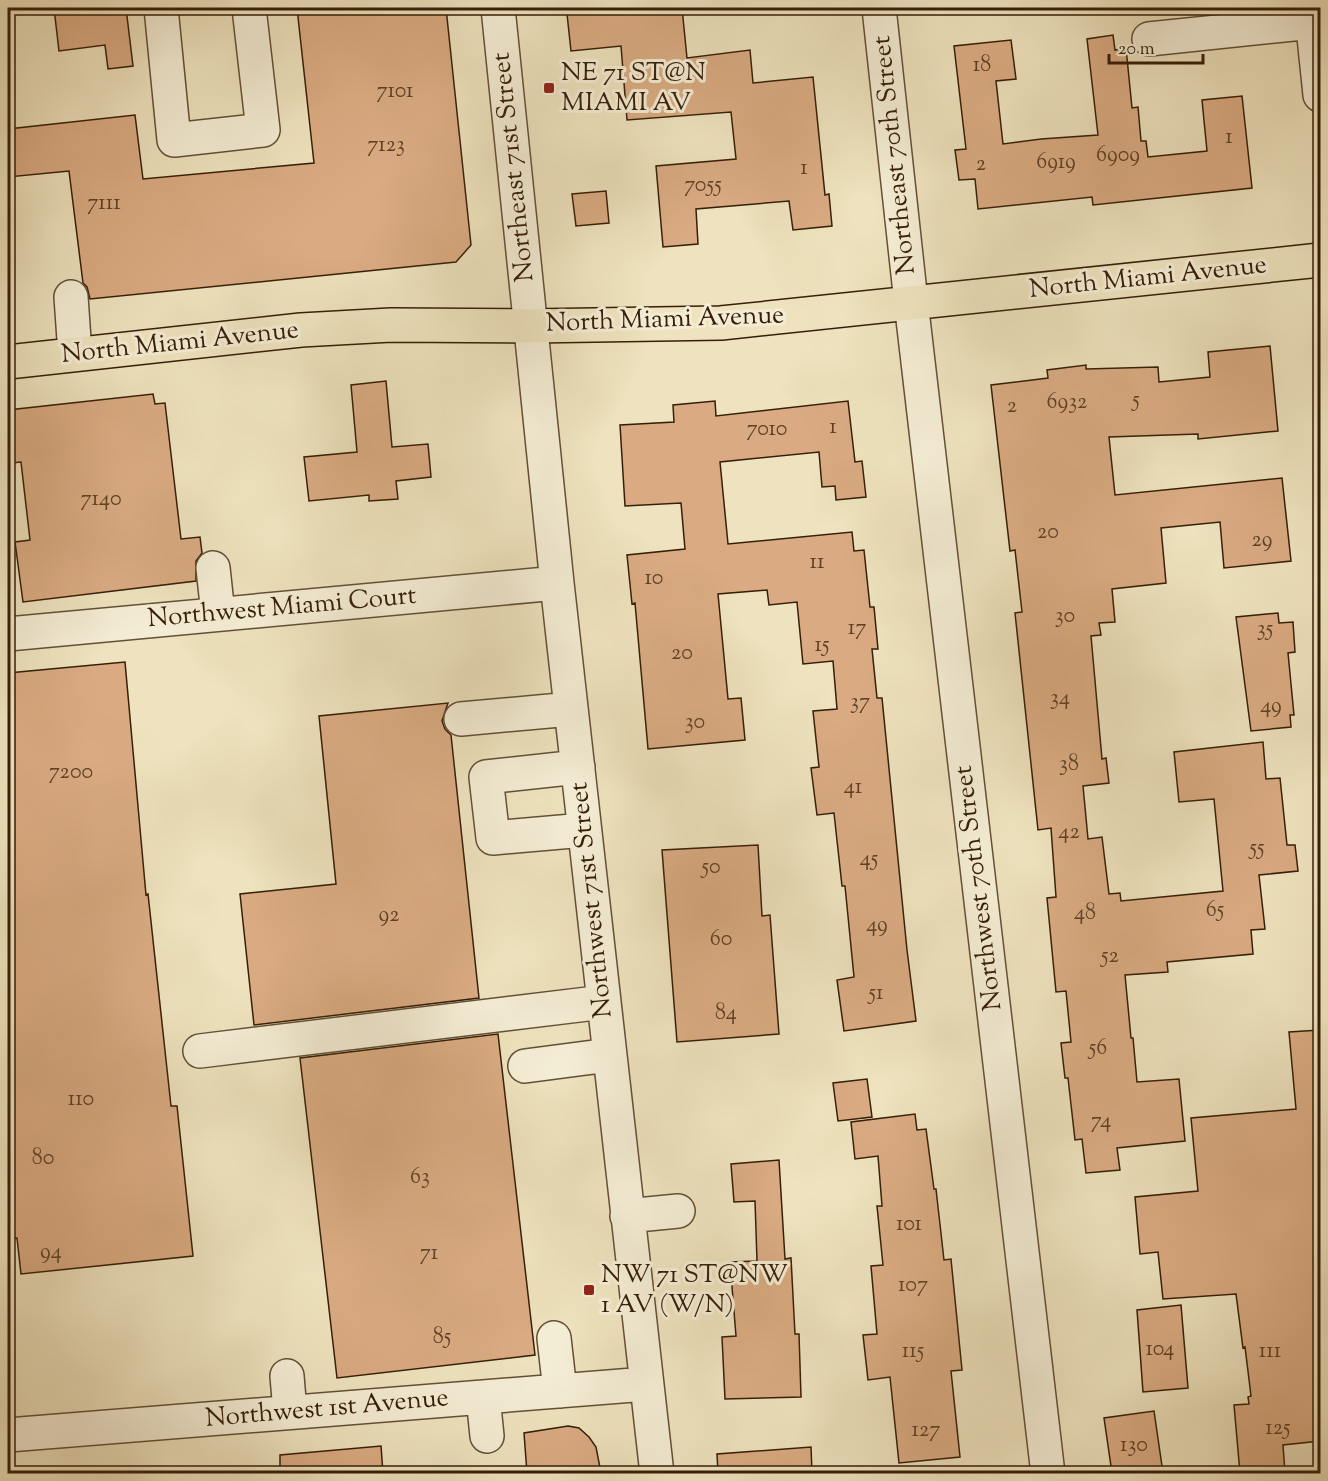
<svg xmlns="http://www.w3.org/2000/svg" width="1328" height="1481" viewBox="0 0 1328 1481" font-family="'Sorts Mill Goudy',serif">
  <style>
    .building { fill: #daab82; stroke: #361e08; stroke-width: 1.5 }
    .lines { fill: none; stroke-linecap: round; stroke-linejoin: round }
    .minor-casing { stroke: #644f36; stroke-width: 36 }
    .major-casing { stroke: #361e08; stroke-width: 36 }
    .minor { stroke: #f4edd5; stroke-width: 33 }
    .major { stroke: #eee3be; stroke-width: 33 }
    .poi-dot { fill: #8f2418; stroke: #f4edd5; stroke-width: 2 }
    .labels { text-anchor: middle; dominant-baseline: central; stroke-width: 6; stroke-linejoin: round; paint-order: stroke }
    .number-label { font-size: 22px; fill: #5f4126 }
    .poi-label { font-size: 26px; fill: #361e08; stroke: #f4edd5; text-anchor: start }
    .street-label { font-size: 26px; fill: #361e08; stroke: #f4edd5 }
  </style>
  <rect width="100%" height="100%" fill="#eee3be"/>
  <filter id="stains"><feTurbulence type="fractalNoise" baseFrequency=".00333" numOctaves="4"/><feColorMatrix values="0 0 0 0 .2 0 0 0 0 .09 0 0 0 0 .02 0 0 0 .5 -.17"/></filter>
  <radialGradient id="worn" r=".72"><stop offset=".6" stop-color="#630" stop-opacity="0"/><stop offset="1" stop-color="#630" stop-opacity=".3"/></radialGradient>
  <!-- building -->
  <path class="building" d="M 54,8 L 126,8 L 133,66 L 108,69 L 105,45 L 59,51 Z
    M 297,8 L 446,8 L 471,245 L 456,262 L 90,299 L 87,287 L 83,283 L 69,171 L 8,177 L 8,129 L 135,115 L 143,179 L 314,163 Z
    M 632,8 L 682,8 L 687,58 L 750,50 L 753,83 L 813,77 L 825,195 L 829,194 L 832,226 L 793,230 L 789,201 L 696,209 L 698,244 L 663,247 L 656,166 L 736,159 L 731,112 L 627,120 L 621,46 L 571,51 L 567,14 Z
    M 1113,35 L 1115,50 L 1126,48 L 1132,108 L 1138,107 L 1141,141 L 1146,141 L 1148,157 L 1207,151 L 1202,100 L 1242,96 L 1252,188 L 1093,205 L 1092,197 L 978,209 L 975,179 L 959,180 L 955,150 L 966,149 L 954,46 L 1011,40 L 1016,79 L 996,81 L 1003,144 L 1041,139 L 1098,135 L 1087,39 Z
    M 606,191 L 609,223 L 576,226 L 572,194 Z
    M 1270,346 L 1278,431 L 1198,439 L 1198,434 L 1109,437 L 1115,495 L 1282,478 L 1291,561 L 1224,568 L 1220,522 L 1161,528 L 1166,583 L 1112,589 L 1115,622 L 1099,623 L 1101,635 L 1091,636 L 1102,759 L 1106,758 L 1109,783 L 1083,786 L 1088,839 L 1102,837 L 1109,894 L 1120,893 L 1121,901 L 1223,891 L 1214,799 L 1179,802 L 1174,752 L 1263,742 L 1266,779 L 1280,778 L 1287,845 L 1295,845 L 1298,871 L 1259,875 L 1265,929 L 1251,930 L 1253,954 L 1167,962 L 1168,972 L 1125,975 L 1131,1038 L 1133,1038 L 1137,1082 L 1179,1079 L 1185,1141 L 1117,1148 L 1120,1170 L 1086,1173 L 1082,1139 L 1075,1140 L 1068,1078 L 1065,1078 L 1061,1043 L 1071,1042 L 1066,991 L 1056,992 L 1047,898 L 1056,897 L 1051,828 L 1038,830 L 1015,613 L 1022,612 L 1015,550 L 1010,551 L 991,385 L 1048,378 L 1047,370 L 1086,365 L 1086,369 L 1158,367 L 1159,382 L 1210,377 L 1208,352 Z
    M 386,381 L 392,447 L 428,444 L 431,477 L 396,481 L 398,499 L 369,501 L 369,495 L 309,501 L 304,457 L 357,452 L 351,385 Z
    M 153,394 L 155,404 L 165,403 L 181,539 L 200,537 L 202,553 L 196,561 L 196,581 L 23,602 L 15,542 L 30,540 L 21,462 L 12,463 L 8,410 Z
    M 715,401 L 716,416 L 848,401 L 855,462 L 862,461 L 866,497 L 836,500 L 835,486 L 822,487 L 819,452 L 720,462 L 728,544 L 852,532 L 854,551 L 864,550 L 870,607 L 874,607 L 878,649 L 872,649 L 877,698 L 882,698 L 907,950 L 916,1021 L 844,1031 L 837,980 L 854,977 L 845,886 L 842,886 L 834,813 L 817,815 L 811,768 L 819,767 L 813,711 L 837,709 L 833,661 L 803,664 L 797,602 L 769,605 L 767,590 L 718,594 L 728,699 L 741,698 L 745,740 L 648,749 L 635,603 L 632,604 L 627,555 L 685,549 L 681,503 L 625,506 L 620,425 L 674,422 L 673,405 Z
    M 1278,613 L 1279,623 L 1293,622 L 1295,652 L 1288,653 L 1294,715 L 1290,715 L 1291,727 L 1251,731 L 1236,617 Z
    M 125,662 L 146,895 L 148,894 L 171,1106 L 177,1106 L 193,1256 L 21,1274 L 17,1238 L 8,1239 L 8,673 Z
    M 448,703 L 442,721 L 445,729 L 451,735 L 479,998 L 254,1025 L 240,894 L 336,884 L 319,716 Z
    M 758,845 L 762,916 L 770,915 L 779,1034 L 677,1042 L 662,850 Z
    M 1320,1030 L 1320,1441 L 1283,1445 L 1285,1473 L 1240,1473 L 1234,1405 L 1249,1404 L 1248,1397 L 1251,1396 L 1245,1347 L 1243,1348 L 1236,1294 L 1163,1299 L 1158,1252 L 1140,1254 L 1135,1197 L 1198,1191 L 1191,1118 L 1296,1109 L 1289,1032 Z
    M 498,1034 L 535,1355 L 337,1378 L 300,1058 Z
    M 867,1079 L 872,1117 L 838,1121 L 833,1083 Z
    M 915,1114 L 917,1130 L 926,1129 L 934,1189 L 936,1189 L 944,1260 L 951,1259 L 962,1370 L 951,1371 L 960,1457 L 899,1463 L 890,1377 L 868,1380 L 863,1335 L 877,1334 L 871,1266 L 883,1265 L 877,1206 L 882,1206 L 878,1156 L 855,1159 L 851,1122 Z
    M 779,1160 L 785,1259 L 791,1258 L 795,1334 L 799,1334 L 801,1397 L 725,1399 L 722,1337 L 736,1336 L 730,1262 L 757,1261 L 755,1201 L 734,1202 L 731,1164 Z
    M 1181,1305 L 1188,1388 L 1143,1392 L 1137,1310 Z
    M 1154,1411 L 1163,1473 L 1112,1473 L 1104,1418 Z
    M 568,1426 L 579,1428 L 589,1437 L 596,1447 L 601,1473 L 527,1473 L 524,1433 Z
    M 381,1446 L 383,1473 L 280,1473 L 280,1455 Z
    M 811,1447 L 812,1473 L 718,1473 L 717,1454 Z"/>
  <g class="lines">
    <!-- minor casing -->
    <g class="minor-casing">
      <path id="minor" d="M 161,8 L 174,140 L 263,130 L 249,8
        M 498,8 L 557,583 L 657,1474
        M 879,8 L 911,302 L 1048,1474
        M 1311,8 L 1320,95
        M 1149,39 L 1313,22
        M 71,297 L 75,354
        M 213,568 L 218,614
        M 8,634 L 557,583
        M 461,719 L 571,709
        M 578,767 L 486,777 L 493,838 L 584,830
        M 200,1051 L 604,1002
        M 525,1066 L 609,1055
        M 627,1216 L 678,1211
        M 554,1338 L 560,1391
        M 287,1376 L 290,1412
        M 483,1397 L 487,1436
        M 8,1435 L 646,1384"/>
    </g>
    <!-- major casing -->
    <g class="major-casing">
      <path id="major" d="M 8,362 L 301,330 L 391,325 L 531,326 L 721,323 L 1320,260"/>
    </g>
    <!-- minor -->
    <use href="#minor" class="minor"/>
    <!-- major -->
    <use href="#major" class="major"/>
  </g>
  <!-- markers -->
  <g class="poi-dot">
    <rect x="543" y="82" width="12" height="12" rx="3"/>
    <rect x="583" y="1284" width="12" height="12" rx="3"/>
  </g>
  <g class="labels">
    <!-- number labels -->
    <g class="number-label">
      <text x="982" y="66">18</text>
      <text x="395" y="92">7101</text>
      <text x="1229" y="138">1</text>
      <text x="386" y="146">7123</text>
      <text x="1118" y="156">6909</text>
      <text x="1056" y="163">6919</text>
      <text x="981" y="165">2</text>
      <text x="804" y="169">1</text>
      <text x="703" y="186">7055</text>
      <text x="104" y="204">7111</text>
      <text x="1136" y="401">5</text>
      <text x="1067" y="403">6932</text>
      <text x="1012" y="407">2</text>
      <text x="833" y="428">1</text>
      <text x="767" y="430">7010</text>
      <text x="101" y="500">7140</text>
      <text x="1048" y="533">20</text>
      <text x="1262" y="541">29</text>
      <text x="817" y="563">11</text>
      <text x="654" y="579">10</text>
      <text x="1065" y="617">30</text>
      <text x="857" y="629">17</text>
      <text x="1265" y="630">35</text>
      <text x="822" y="646">15</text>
      <text x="682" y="654">20</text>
      <text x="1060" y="699">34</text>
      <text x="860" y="703">37</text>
      <text x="1271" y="707">49</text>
      <text x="695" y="723">30</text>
      <text x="1069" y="765">38</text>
      <text x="71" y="773">7200</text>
      <text x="853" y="788">41</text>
      <text x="1069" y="833">42</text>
      <text x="1257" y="849">55</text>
      <text x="869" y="860">45</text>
      <text x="711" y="868">50</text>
      <text x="1215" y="911">65</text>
      <text x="1085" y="914">48</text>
      <text x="389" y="916">92</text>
      <text x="877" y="926">49</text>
      <text x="721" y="940">60</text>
      <text x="1110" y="957">52</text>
      <text x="876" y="994">51</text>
      <text x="726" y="1014">84</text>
      <text x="1098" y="1049">56</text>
      <text x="81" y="1100">110</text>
      <text x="1101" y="1122">74</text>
      <text x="43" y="1159">80</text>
      <text x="420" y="1178">63</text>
      <text x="909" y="1225">101</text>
      <text x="51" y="1253">94</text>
      <text x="429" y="1254">71</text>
      <text x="913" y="1286">107</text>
      <text x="442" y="1338">85</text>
      <text x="1160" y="1350">104</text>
      <text x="913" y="1352">115</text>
      <text x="1270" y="1352">111</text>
      <text x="1278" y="1429">125</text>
      <text x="926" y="1431">127</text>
      <text x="1134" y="1446">130</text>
    </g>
    <!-- poi labels -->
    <g class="poi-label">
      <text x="561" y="73">NE 71 ST@N<tspan x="561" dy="30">MIAMI AV</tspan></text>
      <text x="601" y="1275">NW 71 ST@NW<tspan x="601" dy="30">1 AV (W/N)</tspan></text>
    </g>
    <!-- street labels -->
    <g class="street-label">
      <text transform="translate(895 155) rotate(-96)">Northeast 70th Street</text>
      <text transform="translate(514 167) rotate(-96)">Northeast 71st Street</text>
      <text transform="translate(1148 278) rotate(-6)">North Miami Avenue</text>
      <text transform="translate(665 320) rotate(-2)">North Miami Avenue</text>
      <text transform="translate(180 343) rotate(-6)">North Miami Avenue</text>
      <text transform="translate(282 608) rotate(-5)">Northwest Miami Court</text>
      <text transform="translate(979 888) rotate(-97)">Northwest 70th Street</text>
      <text transform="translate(592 900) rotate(-96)">Northwest 71st Street</text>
      <text transform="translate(327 1409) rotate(-5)">Northwest 1st Avenue</text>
    </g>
  </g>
  <!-- margin -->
  <rect width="1328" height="1481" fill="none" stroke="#eee3be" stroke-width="30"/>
  <rect x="9" y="9" width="1310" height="1463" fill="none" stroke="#361e08" stroke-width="3"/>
  <rect x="15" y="15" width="1298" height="1451" fill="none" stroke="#361e08" stroke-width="1.5"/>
  <!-- scale -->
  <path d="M1109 54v9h94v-9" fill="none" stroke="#361e08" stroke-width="3"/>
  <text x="1118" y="54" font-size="18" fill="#361e08" stroke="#f4edd5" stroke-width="4.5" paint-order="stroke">20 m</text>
  <rect width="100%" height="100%" filter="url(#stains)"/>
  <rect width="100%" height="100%" fill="url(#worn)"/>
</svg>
